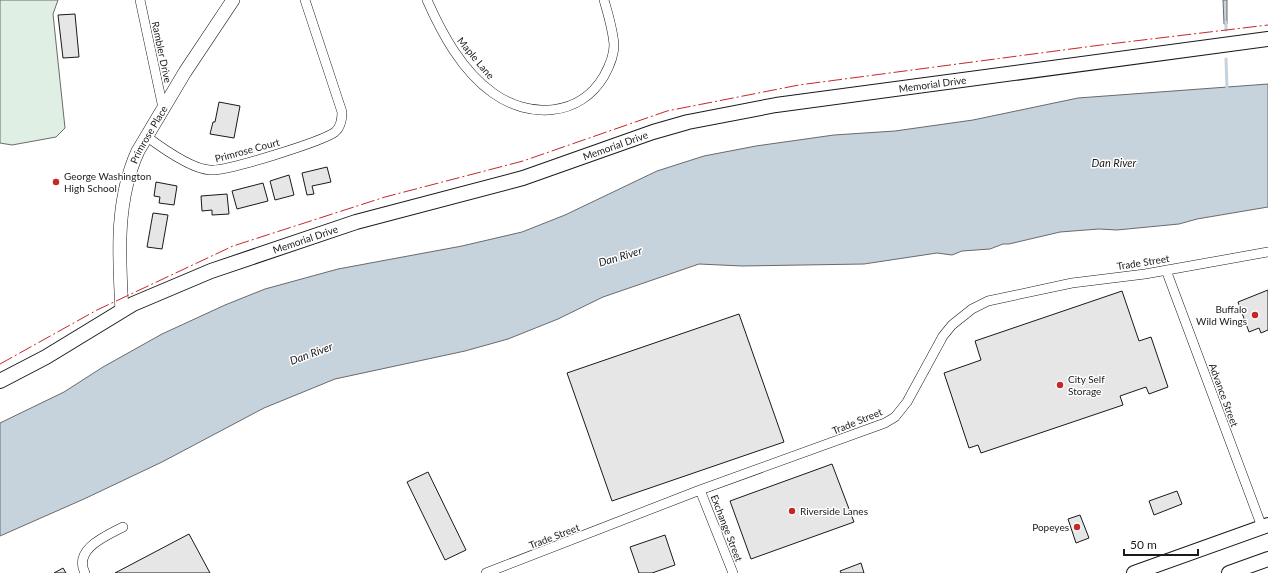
<svg xmlns="http://www.w3.org/2000/svg" width="1268" height="573" viewBox="0 0 1268 573" font-family="Lato,sans-serif">
  <style>
    .green { fill: #e0efe3; stroke: #6a6a6a }
    .water { fill: #c6d2dc; stroke: #6a6a6a }
    .lines { fill: none; stroke-linecap: round; stroke-linejoin: round }
    .stream { stroke: #c6d2dc; stroke-width: 3 }
    .building { fill: #e6e6e6; stroke: #1a1a1a }
    .street-casing { stroke: #1a1a1a; stroke-width: 10 }
    .secondary-casing { stroke: #1a1a1a; stroke-width: 14 }
    .primary-casing { stroke: #1a1a1a; stroke-width: 16 }
    .street { stroke: #fff; stroke-width: 9 }
    .secondary { stroke: #fff; stroke-width: 13 }
    .primary { stroke: #fff; stroke-width: 14 }
    .power { stroke: #c62828; stroke-width: 1; stroke-dasharray: 14 3 2 3; stroke-linecap: butt }
    .poi-dot { fill: #c62828; stroke: #fff; stroke-width: 1.5 }
    .labels { text-anchor: middle; dominant-baseline: central; stroke-width: 3; stroke-linejoin: round; paint-order: stroke }
    .street-label { font-size: 10px; fill: #1a1a1a; stroke: #fff }
    .poi-label { font-size: 10px; fill: #1a1a1a; stroke: #fff; text-anchor: start }
    .water-label { font-size: 11px; font-style: italic; fill: #1a1a1a; stroke: #fff }
  </style>
  <rect width="100%" height="100%" fill="#fff"/>
  <!-- green -->
  <path class="green" d="M 0,0 L 58,0 L 53,14 L 65,128 L 56,137 L 12,145 L 0,143 Z"/>
  <!-- water -->
  <path class="water" d="M 1223,0 L 1227,0 L 1227,24 L 1224,24 Z
    M 1268,84 L 1268,207 L 1197,219 L 1179,224 L 1117,230 L 1099,229 L 1060,232 L 1009,244 L 1003,244 L 990,249 L 962,251 L 952,255 L 937,253 L 864,264 L 742,266 L 699,264 L 603,297 L 558,319 L 508,339 L 465,351 L 335,379 L 264,408 L 162,462 L 84,499 L 0,536 L 0,423 L 64,392 L 103,367 L 162,334 L 225,305 L 265,289 L 338,269 L 462,246 L 522,232 L 565,215 L 657,171 L 704,156 L 756,146 L 834,135 L 895,131 L 973,120 L 1078,98 Z"/>
  <g class="lines">
    <!-- stream -->
    <path class="stream" d="M 1226,22 L 1226,30
      M 1226,59 L 1227,88"/>
  </g>
  <!-- building -->
  <path class="building" d="M 75,14 L 79,57 L 63,58 L 58,15 Z
    M 219,102 L 240,106 L 234,138 L 210,134 L 213,122 L 215,122 Z
    M 327,167 L 331,182 L 312,186 L 314,194 L 307,195 L 302,173 Z
    M 289,175 L 294,195 L 275,200 L 270,181 Z
    M 156,182 L 177,186 L 174,205 L 159,203 L 160,197 L 154,196 Z
    M 263,183 L 268,201 L 237,209 L 232,191 Z
    M 227,194 L 229,214 L 212,215 L 212,210 L 202,211 L 201,196 Z
    M 153,213 L 168,215 L 162,249 L 147,247 Z
    M 1268,290 L 1268,330 L 1261,333 L 1259,328 L 1249,332 L 1238,302 Z
    M 1122,291 L 1139,341 L 1151,337 L 1168,387 L 1149,394 L 1146,387 L 1120,396 L 1123,405 L 981,453 L 978,445 L 969,448 L 944,373 L 981,360 L 975,341 Z
    M 739,314 L 784,442 L 612,501 L 567,373 Z
    M 832,464 L 854,522 L 751,559 L 730,501 Z
    M 428,472 L 466,550 L 445,560 L 407,482 Z
    M 1177,491 L 1182,504 L 1154,515 L 1149,501 Z
    M 1080,515 L 1089,538 L 1076,543 L 1068,519 Z
    M 189,534 L 210,573 L 115,573 Z
    M 665,535 L 675,565 L 652,573 L 639,573 L 630,547 Z
    M 861,563 L 864,573 L 841,573 L 840,571 Z
    M 63,568 L 66,573 L 54,573 Z"/>
  <g class="lines">
    <!-- street casing -->
    <g class="street-casing">
      <path id="street" d="M 140,0 L 163,108
        M 427,0 C 442,34 462,71 493,93 C 529,119 580,117 604,76 C 609,67 614,55 614,45 C 613,30 608,14 604,0
        M 146,136 C 162,148 191,169 210,170 C 226,172 323,141 335,132 C 341,127 342,119 342,112 L 305,0
        M 1166,270 L 1262,527
        M 700,490 L 733,573
        M 85,573 C 73,549 106,536 123,527
        M 486,573 L 700,490 L 885,423 L 895,417 L 907,402 L 943,336 L 952,325 L 972,309 L 988,301 L 1072,283 L 1145,274 L 1268,252"/>
    </g>
    <!-- secondary casing -->
    <g class="secondary-casing">
      <g id="secondary">
        <path id="s1" d="M 122,311 C 119,257 115,201 138,151 L 185,72 L 233,0"/>
      </g>
    </g>
    <!-- primary casing -->
    <g class="primary-casing">
      <g id="primary">
        <path id="s2" d="M 0,381 L 46,357 L 133,304 L 211,271 L 356,222 L 523,178 L 653,132 L 688,122 L 776,105 L 1268,39"/>
        <path d="M 1134,573 L 1268,525"/>
        <path d="M 1229,573 L 1268,559"/>
      </g>
    </g>
    <!-- street -->
    <use href="#street" class="street"/>
    <!-- secondary -->
    <use href="#secondary" class="secondary"/>
    <!-- primary -->
    <use href="#primary" class="primary"/>
    <!-- power -->
    <path class="power" d="M 0,364 L 97,310 L 233,246 L 385,197 L 523,161 L 667,111 L 799,85 L 1101,45 L 1268,25"/>
  </g>
  <!-- markers -->
  <g class="poi-dot">
    <circle cx="56" cy="182" r="4"/>
    <circle cx="1255" cy="315" r="4"/>
    <circle cx="1060" cy="385" r="4"/>
    <circle cx="792" cy="511" r="4"/>
    <circle cx="1077" cy="527" r="4"/>
  </g>
  <g class="labels">
    <!-- street labels -->
    <g class="street-label">
      <text transform="translate(162 52) rotate(78)">Rambler Drive</text>
      <text transform="translate(476 58) rotate(50)">Maple Lane</text>
      <text stroke="none"><textPath href="#s2" startOffset="986">Memorial Drive</textPath></text>
      <text stroke="none"><textPath href="#s1" startOffset="182">Primrose Place</textPath></text>
      <text stroke="none"><textPath href="#s2" startOffset="662">Memorial Drive</textPath></text>
      <text transform="translate(247 150) rotate(-15)">Primrose Court</text>
      <text stroke="none"><textPath href="#s2" startOffset="338">Memorial Drive</textPath></text>
      <text transform="translate(1143 262) rotate(-9)">Trade Street</text>
      <text transform="translate(1224 395) rotate(70)">Advance Street</text>
      <text transform="translate(857 421) rotate(-22)">Trade Street</text>
      <text transform="translate(727 528) rotate(69)">Exchange Street</text>
      <text transform="translate(554 536) rotate(-21)">Trade Street</text>
    </g>
    <!-- poi labels -->
    <g class="poi-label">
      <text x="64" y="176">George Washington<tspan x="64" dy="12">High School</tspan></text>
      <text x="1247" y="309" text-anchor="end">Buffalo<tspan x="1247" dy="12">Wild Wings</tspan></text>
      <text x="1068" y="379">City Self<tspan x="1068" dy="12">Storage</tspan></text>
      <text x="800" y="511">Riverside Lanes</text>
      <text x="1069" y="527" text-anchor="end">Popeyes</text>
    </g>
    <!-- water labels -->
    <g class="water-label">
      <text x="1114" y="162">Dan River</text>
      <text transform="translate(620 256) rotate(-17)">Dan River</text>
      <text transform="translate(311 353) rotate(-20)">Dan River</text>
    </g>
  </g>
  <!-- scale -->
  <path d="M1124 549v6h74v-6" fill="none" stroke="#1a1a1a" stroke-width="2"/>
  <text x="1130" y="549" font-size="12" fill="#1a1a1a" stroke="#ffffff" stroke-width="3" paint-order="stroke">50 m</text>
</svg>
